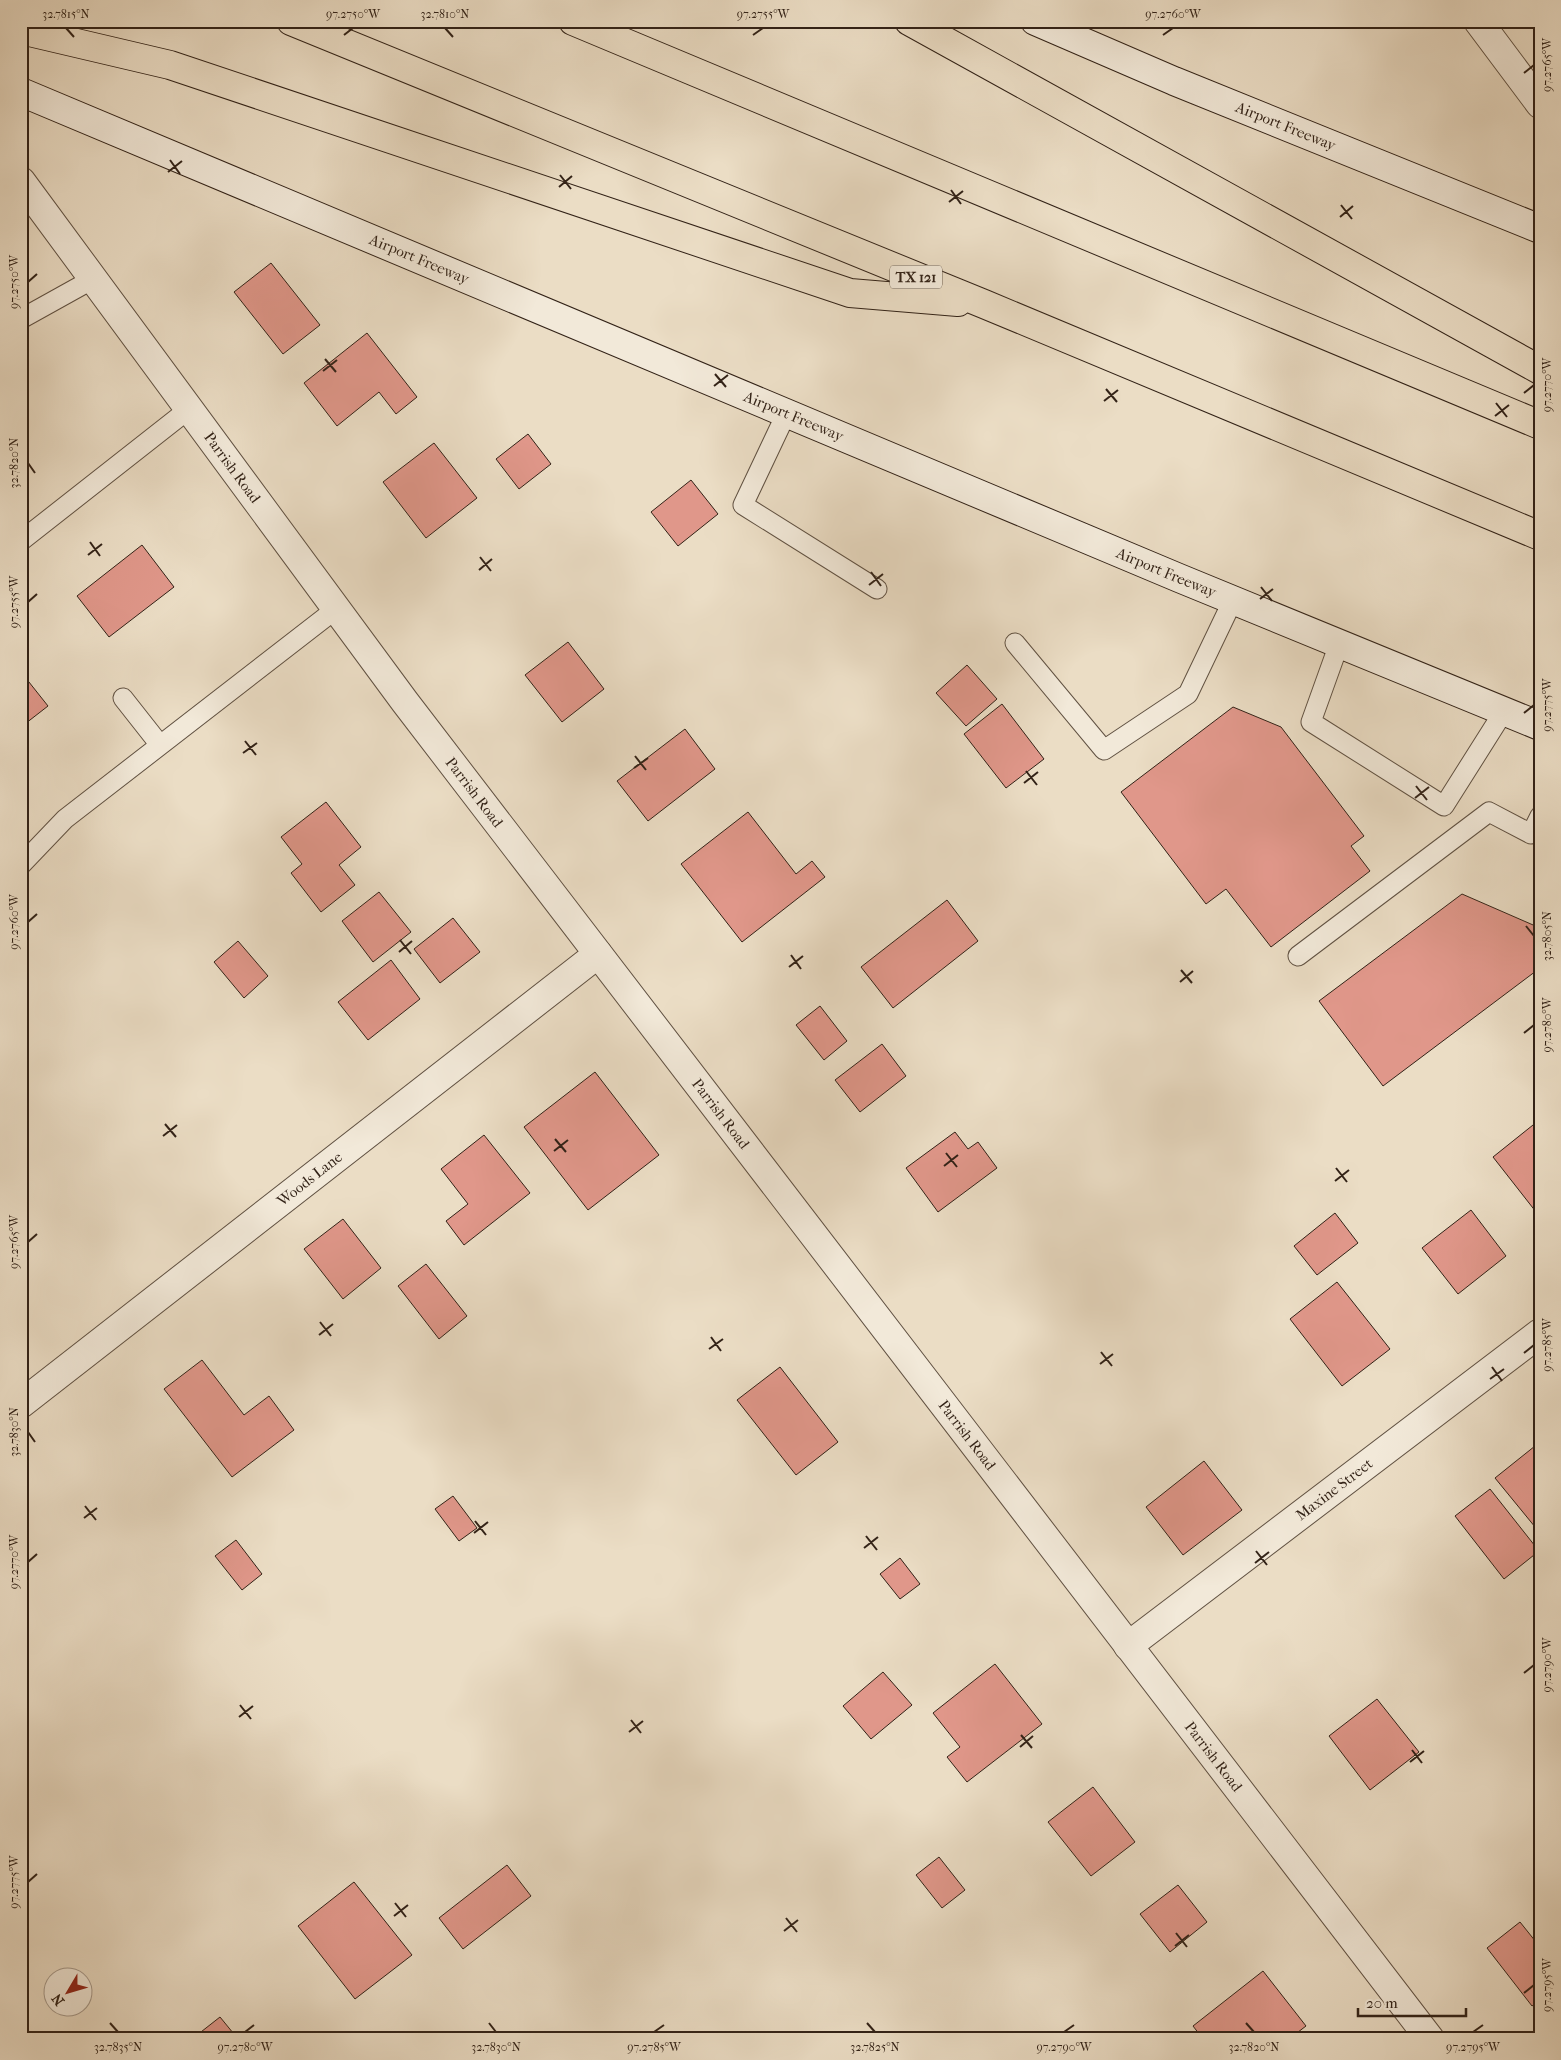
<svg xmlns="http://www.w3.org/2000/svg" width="1561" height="2060" viewBox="0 0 1561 2060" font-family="'IM FELL French Canon',serif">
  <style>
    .building { fill: #e0978a; stroke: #322217 }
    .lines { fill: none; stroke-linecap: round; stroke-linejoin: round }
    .lane-casing { stroke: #605142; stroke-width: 21 }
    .street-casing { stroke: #605142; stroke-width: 30 }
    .secondary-casing { stroke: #322217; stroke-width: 30 }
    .highway-casing { stroke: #322217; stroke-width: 30 }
    .lane { stroke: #f2e9d9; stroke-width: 19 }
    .street { stroke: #f2e9d9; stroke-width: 28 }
    .secondary { stroke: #f2e9d9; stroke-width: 28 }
    .highway { stroke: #ebddc5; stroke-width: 28 }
    .ticks { fill: none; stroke: #322217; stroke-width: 2 }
    .labels { text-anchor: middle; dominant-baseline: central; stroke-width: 4; stroke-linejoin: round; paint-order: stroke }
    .shield { fill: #f2e9d9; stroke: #6c5e51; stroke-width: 1 }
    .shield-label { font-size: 14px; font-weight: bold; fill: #322217 }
    .street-label { font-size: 15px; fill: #322217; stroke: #f2e9d9 }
    .neatline { fill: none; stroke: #322217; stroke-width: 2 }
    .ticks-label { font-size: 12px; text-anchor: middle; fill: #322217 }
  </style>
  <rect width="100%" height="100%" fill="#ebddc5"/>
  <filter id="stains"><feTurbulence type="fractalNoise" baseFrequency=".004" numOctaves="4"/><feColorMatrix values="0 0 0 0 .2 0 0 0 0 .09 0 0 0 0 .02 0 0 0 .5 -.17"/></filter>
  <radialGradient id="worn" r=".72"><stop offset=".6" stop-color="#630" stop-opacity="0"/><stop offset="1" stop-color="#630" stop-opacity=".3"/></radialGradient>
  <!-- building -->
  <path class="building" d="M 271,263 L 320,325 L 283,354 L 234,292 Z
    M 367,333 L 417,397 L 396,414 L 379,392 L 337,426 L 304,383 Z
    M 528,434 L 551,464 L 519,489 L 496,459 Z
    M 434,443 L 477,498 L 426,538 L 383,482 Z
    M 691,480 L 718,514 L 678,546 L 651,512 Z
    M 142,545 L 174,587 L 109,637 L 77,596 Z
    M 568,642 L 604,689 L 562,722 L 525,675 Z
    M 967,665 L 997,699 L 966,726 L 936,693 Z
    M 21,672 L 48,706 L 21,727 Z
    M 1002,704 L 1044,759 L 1006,788 L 964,734 Z
    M 1233,707 L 1281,727 L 1364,836 L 1351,846 L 1370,871 L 1271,947 L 1226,889 L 1206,904 L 1121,792 Z
    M 685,729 L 715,769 L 648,821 L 617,781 Z
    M 326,802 L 361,847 L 339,865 L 355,885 L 321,912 L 291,873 L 302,864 L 281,837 Z
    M 748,812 L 796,874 L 812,861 L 825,877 L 742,942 L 681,864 Z
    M 379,892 L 411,932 L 373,962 L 342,921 Z
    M 1462,894 L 1540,928 L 1540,968 L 1383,1086 L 1319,1001 Z
    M 947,900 L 978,941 L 893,1008 L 861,967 Z
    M 453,918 L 480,952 L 440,983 L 414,949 Z
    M 238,941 L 268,976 L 244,998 L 214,962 Z
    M 391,960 L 420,999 L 368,1040 L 338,1002 Z
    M 820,1006 L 847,1041 L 824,1060 L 796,1025 Z
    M 882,1044 L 906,1076 L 860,1112 L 835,1080 Z
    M 595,1072 L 659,1155 L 588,1210 L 524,1127 Z
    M 1538,1121 L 1540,1123 L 1540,1217 L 1493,1157 Z
    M 955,1132 L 968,1149 L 978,1142 L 997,1168 L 938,1212 L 906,1168 Z
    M 484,1135 L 530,1193 L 464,1245 L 446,1221 L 468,1204 L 441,1169 Z
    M 1471,1210 L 1506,1256 L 1458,1294 L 1422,1248 Z
    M 1335,1213 L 1358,1243 L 1317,1275 L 1294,1246 Z
    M 343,1219 L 381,1268 L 343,1299 L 304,1249 Z
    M 426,1264 L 467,1316 L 439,1339 L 398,1286 Z
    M 1337,1282 L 1390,1349 L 1342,1386 L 1290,1319 Z
    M 202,1360 L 244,1415 L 269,1396 L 294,1430 L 232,1477 L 164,1389 Z
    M 780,1367 L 838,1442 L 796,1475 L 737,1400 Z
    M 1540,1442 L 1540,1533 L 1495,1478 Z
    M 1204,1461 L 1242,1510 L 1183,1555 L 1146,1507 Z
    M 1490,1489 L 1539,1551 L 1504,1579 L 1455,1516 Z
    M 453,1496 L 477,1528 L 459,1541 L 435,1509 Z
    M 236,1540 L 262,1574 L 242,1590 L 215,1556 Z
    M 900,1558 L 920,1584 L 900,1599 L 880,1574 Z
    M 995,1664 L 1042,1724 L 967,1782 L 947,1757 L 960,1747 L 933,1713 Z
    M 883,1672 L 912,1705 L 871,1739 L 843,1706 Z
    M 1377,1699 L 1419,1752 L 1370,1790 L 1329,1736 Z
    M 1093,1787 L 1135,1842 L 1091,1876 L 1048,1822 Z
    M 939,1857 L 965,1890 L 942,1908 L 916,1875 Z
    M 507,1865 L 531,1896 L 463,1949 L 439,1918 Z
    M 354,1882 L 412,1955 L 355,1999 L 298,1926 Z
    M 1178,1885 L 1207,1922 L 1170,1952 L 1140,1914 Z
    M 1520,1922 L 1540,1947 L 1540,2000 L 1532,2006 L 1487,1948 Z
    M 1263,1971 L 1306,2026 L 1289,2039 L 1203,2039 L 1193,2026 Z
    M 220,2017 L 238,2039 L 192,2039 Z"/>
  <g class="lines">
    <!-- lane casing -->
    <g class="lane-casing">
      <path id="lane" d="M 21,319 L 93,279
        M 787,412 L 743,505 L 877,589
        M 21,541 L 189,409
        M 1015,643 L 1104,750 L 1188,694 L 1233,600
        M 1339,644 L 1311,722 L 1444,806 L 1504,711
        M 123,698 L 160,745
        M 21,865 L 65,819 L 336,609
        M 1298,956 L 1489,812 L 1531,834 L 1540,816"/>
    </g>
    <!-- street casing -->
    <g class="street-casing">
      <g id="street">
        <path d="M 1478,21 L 1540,104"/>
        <path id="s1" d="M 21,181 L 405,702 L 1430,2039"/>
        <path id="s2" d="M 21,1404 L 598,954"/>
        <path id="s3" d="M 1128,1646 L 1540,1333"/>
      </g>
    </g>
    <!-- secondary casing -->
    <g class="secondary-casing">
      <g id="secondary">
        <path id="s4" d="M 1035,21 L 1174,81 L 1540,229"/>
        <path id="s5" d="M 21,92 L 1179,578 L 1540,726"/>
      </g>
    </g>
    <!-- highway casing -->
    <g class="highway-casing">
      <path id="highway" d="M 291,21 L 984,304 L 1540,536
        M 573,21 L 1540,425
        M 909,21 L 1540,370
        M 21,30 L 170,65 L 850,293 L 958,302"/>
    </g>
    <!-- lane -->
    <use href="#lane" class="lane"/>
    <!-- street -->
    <use href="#street" class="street"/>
    <!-- secondary -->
    <use href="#secondary" class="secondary"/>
    <!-- highway -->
    <use href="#highway" class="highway"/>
  </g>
  <!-- ticks -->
  <path class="ticks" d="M 66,28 L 74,37M 445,28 L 453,37M 344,35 L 353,28M 753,35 L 763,28M 1163,35 L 1173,28M 1524,73 L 1534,65M 170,160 L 180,174M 168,172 L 182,161M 560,175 L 571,189M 559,187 L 572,176M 951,190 L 961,204M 949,202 L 963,191M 1341,205 L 1352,219M 1340,217 L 1353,206M 28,282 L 37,274M 325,359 L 336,372M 323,371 L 337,360M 715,374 L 726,387M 714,386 L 728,375M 1106,389 L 1117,402M 1524,393 L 1534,385M 1104,401 L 1118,390M 1496,403 L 1507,417M 1495,416 L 1509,405M 28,463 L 35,473M 90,542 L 100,556M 88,555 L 102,544M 480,557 L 491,571M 479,570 L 492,559M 871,572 L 881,586M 869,585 L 883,574M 1261,587 L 1272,601M 1260,599 L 1273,589M 28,602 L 37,594M 1524,713 L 1534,705M 245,741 L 256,755M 243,753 L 257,743M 635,756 L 646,770M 634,768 L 648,758M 1026,771 L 1037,785M 1024,783 L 1038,772M 1416,786 L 1427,800M 1415,798 L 1429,787M 28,922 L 37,914M 1526,926 L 1534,936M 400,940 L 411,954M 399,952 L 412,941M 791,955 L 801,969M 789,967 L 803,956M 1181,970 L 1192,983M 1180,982 L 1193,971M 1524,1033 L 1534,1025M 165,1124 L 176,1137M 163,1136 L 177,1125M 555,1139 L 566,1152M 554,1151 L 568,1140M 946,1153 L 957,1167M 944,1166 L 958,1155M 1336,1168 L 1347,1182M 1335,1181 L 1349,1170M 28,1242 L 37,1234M 320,1322 L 331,1336M 319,1335 L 333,1324M 711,1337 L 721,1351M 709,1349 L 723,1339M 1101,1352 L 1112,1366M 1524,1353 L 1534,1345M 1100,1364 L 1113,1354M 1492,1367 L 1502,1381M 1490,1379 L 1504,1369M 28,1432 L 35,1442M 85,1506 L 96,1520M 84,1518 L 97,1508M 475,1521 L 486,1535M 474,1533 L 488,1522M 866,1536 L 877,1550M 864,1548 L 878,1537M 1256,1551 L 1267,1565M 28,1562 L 37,1554M 1255,1563 L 1269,1552M 1524,1673 L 1534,1665M 240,1705 L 251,1719M 239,1717 L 253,1706M 631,1720 L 641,1733M 629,1732 L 643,1721M 1021,1735 L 1032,1748M 1020,1747 L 1033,1736M 1412,1750 L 1422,1763M 1410,1762 L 1424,1751M 28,1882 L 37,1874M 395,1903 L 406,1917M 394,1916 L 408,1905M 786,1918 L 797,1932M 784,1931 L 798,1920M 1176,1933 L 1187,1947M 1175,1946 L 1189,1935M 1524,1993 L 1534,1985M 110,2023 L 118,2032M 489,2023 L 496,2032M 867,2023 L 875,2032M 1246,2023 L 1254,2032M 245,2032 L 254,2025M 654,2032 L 664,2025M 1064,2032 L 1074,2025M 1473,2032 L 1483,2025"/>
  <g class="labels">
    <!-- shield labels -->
    <rect class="shield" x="890" y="265.5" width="52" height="23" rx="4"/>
    <g class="shield-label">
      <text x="916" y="277">TX 121</text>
    </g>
    <!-- street labels -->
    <g class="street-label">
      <text stroke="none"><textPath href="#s4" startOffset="272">Airport Freeway</textPath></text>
      <text stroke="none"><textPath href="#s5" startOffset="432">Airport Freeway</textPath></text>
      <text stroke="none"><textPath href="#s5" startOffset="838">Airport Freeway</textPath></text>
      <text stroke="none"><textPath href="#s1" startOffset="356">Parrish Road</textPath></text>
      <text stroke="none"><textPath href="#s5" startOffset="1242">Airport Freeway</textPath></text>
      <text stroke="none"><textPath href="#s1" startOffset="761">Parrish Road</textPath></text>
      <text stroke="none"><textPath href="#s1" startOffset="1166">Parrish Road</textPath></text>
      <text stroke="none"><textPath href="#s2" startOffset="366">Woods Lane</textPath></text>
      <text stroke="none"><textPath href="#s1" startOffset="1571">Parrish Road</textPath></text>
      <text stroke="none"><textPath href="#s3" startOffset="259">Maxine Street</textPath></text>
      <text stroke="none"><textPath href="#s1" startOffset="1976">Parrish Road</textPath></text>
    </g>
  </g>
  <!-- margin -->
  <rect width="1561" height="2060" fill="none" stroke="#ebddc5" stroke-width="55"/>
  <!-- north arrow -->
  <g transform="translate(68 1992) rotate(232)"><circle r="24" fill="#f2e9d9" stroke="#a5998b"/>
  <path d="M0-4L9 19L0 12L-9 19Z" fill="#8f2418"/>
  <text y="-8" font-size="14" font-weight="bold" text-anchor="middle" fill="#322217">N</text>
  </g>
  <!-- scale -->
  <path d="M1358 2008v8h108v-8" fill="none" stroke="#322217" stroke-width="2.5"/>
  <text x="1366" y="2008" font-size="15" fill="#322217" stroke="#f2e9d9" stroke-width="4" paint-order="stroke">20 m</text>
  <rect x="28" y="28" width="1506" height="2004" class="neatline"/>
  <g class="ticks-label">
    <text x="66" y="18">32.7815°N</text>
    <text x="353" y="18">97.2750°W</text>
    <text x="445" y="18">32.7810°N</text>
    <text x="763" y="18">97.2755°W</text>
    <text x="1173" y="18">97.2760°W</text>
    <text transform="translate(1547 65) rotate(-90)" y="4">97.2765°W</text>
    <text transform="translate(14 282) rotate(-90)" y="4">97.2750°W</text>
    <text transform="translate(1547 385) rotate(-90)" y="4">97.2770°W</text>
    <text transform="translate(14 463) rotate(-90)" y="4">32.7820°N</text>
    <text transform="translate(14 602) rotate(-90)" y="4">97.2755°W</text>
    <text transform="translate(1547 705) rotate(-90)" y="4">97.2775°W</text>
    <text transform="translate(14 922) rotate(-90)" y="4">97.2760°W</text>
    <text transform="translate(1547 936) rotate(-90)" y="4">32.7805°N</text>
    <text transform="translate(1547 1025) rotate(-90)" y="4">97.2780°W</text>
    <text transform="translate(14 1242) rotate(-90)" y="4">97.2765°W</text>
    <text transform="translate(1547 1345) rotate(-90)" y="4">97.2785°W</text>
    <text transform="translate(14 1432) rotate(-90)" y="4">32.7830°N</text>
    <text transform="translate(14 1562) rotate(-90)" y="4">97.2770°W</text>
    <text transform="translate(1547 1665) rotate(-90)" y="4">97.2790°W</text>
    <text transform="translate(14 1882) rotate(-90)" y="4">97.2775°W</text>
    <text transform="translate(1547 1985) rotate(-90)" y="4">97.2795°W</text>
    <text x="118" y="2051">32.7835°N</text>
    <text x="245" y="2051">97.2780°W</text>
    <text x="496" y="2051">32.7830°N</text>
    <text x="654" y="2051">97.2785°W</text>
    <text x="875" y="2051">32.7825°N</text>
    <text x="1064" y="2051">97.2790°W</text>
    <text x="1254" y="2051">32.7820°N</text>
    <text x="1473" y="2051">97.2795°W</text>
  </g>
  <rect width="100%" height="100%" filter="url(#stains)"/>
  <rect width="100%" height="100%" fill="url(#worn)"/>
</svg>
